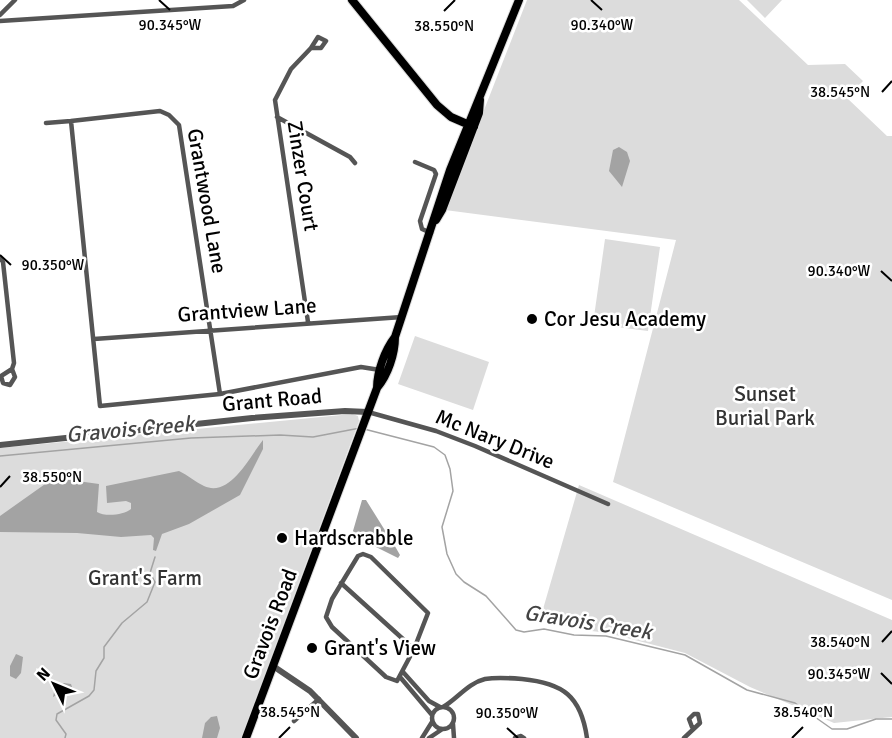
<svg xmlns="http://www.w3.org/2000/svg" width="892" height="738" viewBox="0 0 892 738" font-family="Signika,sans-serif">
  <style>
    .green { fill: #dcdcdc }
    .water { fill: #a3a3a3 }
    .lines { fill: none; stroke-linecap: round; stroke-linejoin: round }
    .stream { stroke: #a3a3a3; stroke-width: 1.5 }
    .primary-casing { stroke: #dbdbdb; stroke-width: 10 }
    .minor { stroke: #555; stroke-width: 4.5 }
    .tertiary { stroke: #555; stroke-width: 6 }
    .primary { stroke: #000; stroke-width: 8 }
    .ticks { fill: none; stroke: #000; stroke-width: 2 }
    .poi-dot { fill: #000; stroke: #fff; stroke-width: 2 }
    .labels { text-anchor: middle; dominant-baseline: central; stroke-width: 5; stroke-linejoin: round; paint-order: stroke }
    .street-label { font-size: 21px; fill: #000; stroke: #fff }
    .poi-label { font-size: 21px; fill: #000; stroke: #fff; text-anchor: start }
    .park-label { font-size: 21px; fill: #333; stroke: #fff }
    .water-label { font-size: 22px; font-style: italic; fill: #444; stroke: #fff }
    .ticks-label { font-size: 15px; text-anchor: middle; fill: #000; stroke: #fff; stroke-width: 5; stroke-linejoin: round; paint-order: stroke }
  </style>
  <rect width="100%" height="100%" fill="#fff"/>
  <!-- green -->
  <path class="green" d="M 527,0 L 739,0 L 808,65 L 845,64 L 863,81 L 847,98 L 887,136 L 892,136 L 892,600 L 613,482 L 676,240 L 445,210 Z
    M 747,0 L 782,0 L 765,18 Z
    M 605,239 L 660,247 L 648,331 L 593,324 Z
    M 415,336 L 489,362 L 473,410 L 398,384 Z
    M 352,414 L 358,416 L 359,421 L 241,738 L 0,738 L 0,448 Z
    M 579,485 L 892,620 L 892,717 L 834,723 L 750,687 L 685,653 L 608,633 L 575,629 L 541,616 Z"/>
  <!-- water -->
  <path class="water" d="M 619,147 L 627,152 L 630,161 L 622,187 L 609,171 L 613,150 Z
    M 263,440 L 263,449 L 240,495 L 189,524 L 162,534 L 156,551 L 153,550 L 154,538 L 151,535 L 121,537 L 77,533 L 0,532 L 0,516 L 48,482 L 63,479 L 99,484 L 97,512 C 105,517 124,515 131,509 L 131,503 L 126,501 L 107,503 L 106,486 L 179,471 C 188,475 195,482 204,486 C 230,498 250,456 263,440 Z
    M 362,500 L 366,500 L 396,548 L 400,555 L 398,558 L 356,537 L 353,531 Z
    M 16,654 L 23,657 L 21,673 L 16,679 L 10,676 L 10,666 Z
    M 64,683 L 71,684 L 72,687 L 53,697 L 55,687 Z
    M 217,716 L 220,728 L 217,738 L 202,738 L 205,723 L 211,717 Z"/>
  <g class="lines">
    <!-- stream -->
    <path class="stream" d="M 364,429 L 434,447 L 445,455 L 450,469 L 453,491 L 442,527 L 447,554 L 456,574 L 464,582 L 486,596 L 516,630 L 524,632 L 544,629 L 574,635 L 606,636 L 685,655 L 747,690 L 795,703 L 832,729 L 847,729 L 876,719 L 892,719
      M 0,456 L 191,438 L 280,435 L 313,437 L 360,428
      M 65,738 L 66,734 L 56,720 L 57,714 L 89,696 L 94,690 L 96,671 L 104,658 L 104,647 L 122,623 L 147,602 L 155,582 L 150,573 L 155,557"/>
    <!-- primary casing -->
    <g class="primary-casing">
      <path id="primary" d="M 352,0 L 437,105 L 451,117 L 474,127
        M 436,220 L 442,210 L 479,113 L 480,100
        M 377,388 C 377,371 385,350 395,337 L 450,170 L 519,0
        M 246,738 L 377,388 C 388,375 395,354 395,337"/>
    </g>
    <!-- minor -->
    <path class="minor" d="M 0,15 L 15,0
      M 0,21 L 233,6 L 244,0
      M 277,117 L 350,157 L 355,163
      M 46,123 L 71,121
      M 415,162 L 434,170 L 436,174 L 420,221 L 422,229 L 431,233
      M 0,258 L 3,262 L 14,363 L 12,369 L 15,377 L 10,385 L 3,383 L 1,376 L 12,369
      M 308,322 L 275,100 L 291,69 L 311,48 L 321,48 L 326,41 L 318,37 L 311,48
      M 94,339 L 402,317
      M 220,394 L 179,125 L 169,115 L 160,111 L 71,121 L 100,406 L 220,394 L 361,367 L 380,370
      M 368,412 L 436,431 L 475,446 L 608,504
      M 363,554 L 371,557 L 428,613 L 414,649 L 397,681 L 386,677 L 332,627 L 326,617 L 332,599 L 358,556 Z
      M 341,583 L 414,649
      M 403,672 L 429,701 L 440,707
      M 400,677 L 432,715
      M432 718a11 11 0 1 1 22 0a11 11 0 1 1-22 0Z
      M 443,707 C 457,699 468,683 485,679 C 497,677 510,678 522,679 C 563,683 581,696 587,738
      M 294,721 L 319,699
      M 453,724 L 454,738
      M 422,738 L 432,722
      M 429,738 L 441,730
      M 515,738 L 521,736 L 524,738
      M 684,738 L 700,723 L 698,714 L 694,714 L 689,719 L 692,727"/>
    <!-- tertiary -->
    <path class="tertiary" d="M 0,445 L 252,418 L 345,411 L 368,412
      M 273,666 L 310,691 L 356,738"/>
    <!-- primary -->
    <use href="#primary" class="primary"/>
  </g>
  <!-- ticks -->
  <path class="ticks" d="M 159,0 L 170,10M 591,0 L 602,10M 444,11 L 455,0M 882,92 L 892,81M 0,255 L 11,265M 881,271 L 892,281M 0,487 L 10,476M 882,642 L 892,631M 881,673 L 892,684M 507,728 L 518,738M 279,738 L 290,727M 792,738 L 803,727"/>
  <!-- markers -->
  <g class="poi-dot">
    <circle cx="532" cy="319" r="6"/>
    <circle cx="282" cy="538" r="6"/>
    <circle cx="312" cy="648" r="6"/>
  </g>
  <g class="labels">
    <!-- street labels -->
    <g class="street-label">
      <text transform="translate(303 176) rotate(81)">Zinzer Court</text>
      <text transform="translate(207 201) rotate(80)">Grantwood Lane</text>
      <text transform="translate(247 310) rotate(-4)">Grantview Lane</text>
      <text transform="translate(272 400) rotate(-5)">Grant Road</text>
      <text transform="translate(495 439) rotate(22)">Mc Nary Drive</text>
      <text transform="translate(270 624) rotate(-69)">Gravois Road</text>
    </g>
    <!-- poi labels -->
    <g class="poi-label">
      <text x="544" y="319">Cor Jesu Academy</text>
      <text x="294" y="538">Hardscrabble</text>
      <text x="324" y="648">Grant's View</text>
    </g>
    <!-- park labels -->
    <g class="park-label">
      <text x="765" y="394">Sunset<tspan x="765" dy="24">Burial Park</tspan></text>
      <text x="145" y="578">Grant's Farm</text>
    </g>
    <!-- water labels -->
    <g class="water-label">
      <text transform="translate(130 429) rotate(-5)">Gravois Creek</text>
      <text transform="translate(588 622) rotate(9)">Gravois Creek</text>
    </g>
  </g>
  <g class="ticks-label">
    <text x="170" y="30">90.345°W</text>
    <text x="602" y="30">90.340°W</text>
    <text x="444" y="31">38.550°N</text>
    <text x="840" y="97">38.545°N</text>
    <text x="53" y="270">90.350°W</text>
    <text x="839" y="276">90.340°W</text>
    <text x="52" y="482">38.550°N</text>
    <text x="840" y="647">38.540°N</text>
    <text x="839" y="679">90.345°W</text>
    <text x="290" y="717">38.545°N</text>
    <text x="803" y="717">38.540°N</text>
    <text x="507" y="718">90.350°W</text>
  </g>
  <!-- north arrow -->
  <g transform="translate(54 684) rotate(313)" stroke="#ffffff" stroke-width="4.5" paint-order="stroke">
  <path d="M0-4.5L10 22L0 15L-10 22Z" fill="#000000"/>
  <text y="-9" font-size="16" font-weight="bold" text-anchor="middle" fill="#000000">N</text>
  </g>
</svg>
